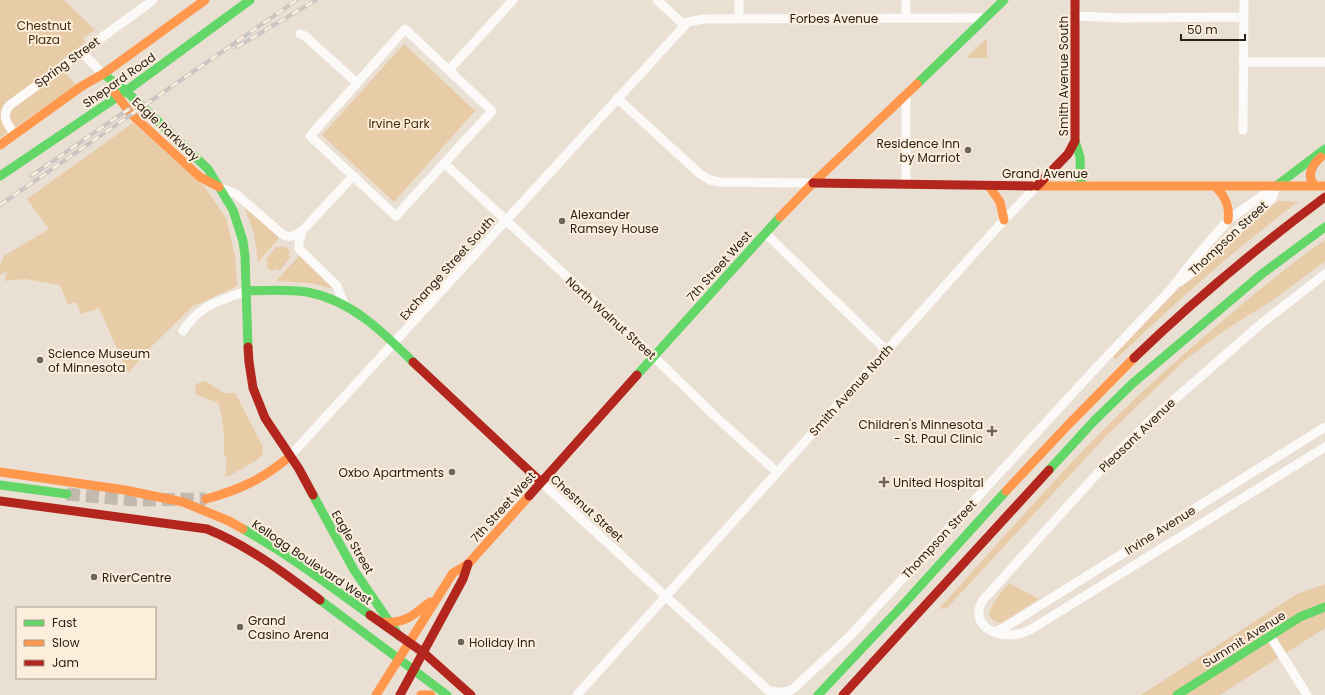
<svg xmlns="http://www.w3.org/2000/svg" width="1325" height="695" viewBox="0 0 1325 695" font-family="Poppins,sans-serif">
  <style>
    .green { fill: #e8cba7 }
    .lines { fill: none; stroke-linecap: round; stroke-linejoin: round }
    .secondary-tunnel { stroke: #c3b9ae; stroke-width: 13; stroke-dasharray: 13 6; stroke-linecap: butt }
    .street { stroke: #fcfaf8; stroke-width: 9 }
    .fast { stroke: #63d668; stroke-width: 9 }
    .slow { stroke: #ff974d; stroke-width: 9 }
    .jam { stroke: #b3261e; stroke-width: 9 }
    .rail-casing { stroke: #cac6c3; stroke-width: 4 }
    .rail { stroke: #fdeedc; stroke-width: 2.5; stroke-dasharray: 8; stroke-linecap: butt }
    .poi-dot { fill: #6d645b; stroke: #fdeedc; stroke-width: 1.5 }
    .labels { text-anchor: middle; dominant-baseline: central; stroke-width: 4; stroke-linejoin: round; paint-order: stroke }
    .street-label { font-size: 12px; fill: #29221a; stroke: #fdeedc }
    .park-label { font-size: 12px; fill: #462e0e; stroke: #fdeedc }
    .poi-label { font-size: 12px; fill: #29221a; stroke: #fdeedc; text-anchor: start }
  </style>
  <rect width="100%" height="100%" fill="#eadfd3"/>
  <!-- green -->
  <path class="green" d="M 0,0 L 64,0 L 95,30 L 83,38 L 86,42 L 57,64 L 76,85 L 0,138 Z
    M 987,38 L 987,58 L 966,58 Z
    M 404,44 L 475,111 L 394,202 L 322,135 Z
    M 133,123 L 204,186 L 226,218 L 235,256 L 237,286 L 192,307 L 150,348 L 128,373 L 99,308 L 81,314 L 76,302 L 68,305 L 60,285 L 25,279 L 4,281 L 8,271 L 0,275 L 0,265 L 4,256 L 49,229 L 27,199 Z
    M 1278,201 L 1298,202 C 1233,250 1174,304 1116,359 L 1112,356 L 1183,284 Z
    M 244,206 L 280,237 L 258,262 L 254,234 Z
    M 1325,240 L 1325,261 L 1273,300 L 1225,330 L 1186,359 L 1107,435 L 947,608 L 939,609 C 993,549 1046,488 1102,431 C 1146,387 1192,346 1239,307 C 1267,284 1295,260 1325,240 Z
    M 276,247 L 285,247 L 290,251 L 289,256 L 290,258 L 279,271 L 276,269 L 272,271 L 266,267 L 268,263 L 266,259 Z
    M 300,255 L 334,289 L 309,283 L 276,281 Z
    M 205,381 L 224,393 L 235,393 L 263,447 L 262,455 L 255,461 L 229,476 L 225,476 L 227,460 L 224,453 L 224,434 L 221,413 L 218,403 C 211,399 202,398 195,393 L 196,384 Z
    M 1009,583 L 1039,599 L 1001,623 C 995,621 992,620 989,615 C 992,602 1001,593 1009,583 Z
    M 1325,584 L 1325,628 L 1220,695 L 1141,695 L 1297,594 Z"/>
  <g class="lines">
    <!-- secondary-tunnel -->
    <path class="secondary-tunnel" d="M 67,494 L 135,500 L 206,499"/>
    <!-- street -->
    <path class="street" d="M 657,0 L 684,25
      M 739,0 L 739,19
      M 906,0 L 906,18
      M 1075,16 L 1123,18 L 1243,17
      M 405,29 L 492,111 L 396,216 L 310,136 Z
      M 300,34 L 305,36 L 357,83
      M 81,52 L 103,74
      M 1243,62 L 1325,62
      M 449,70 L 513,0
      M 617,98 L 700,174 L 710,180 L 720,182 L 813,183
      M 1243,130 L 1244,0
      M 15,135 C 8,125 0,115 10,105 L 153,0
      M 445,164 L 654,357 L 716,417 L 777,472
      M 906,184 L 906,94
      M 220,188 L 236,194 L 282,234 C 289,239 295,235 302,231 L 353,176
      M 302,231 L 299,243 L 299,249 L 337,286 L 344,304
      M 765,233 L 887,351
      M 1325,274 L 1262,323 L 1152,419 L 1106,464 L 983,600 C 968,625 997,639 1018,634 C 1022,634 1026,631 1030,630 L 1325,447
      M 1180,282 L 1198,268 L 1224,242 L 1272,198 L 1276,186
      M 183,331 C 200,305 218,301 246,291
      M 289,457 L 688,22 L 703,19 L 986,18
      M 541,482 L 769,691 C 778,693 785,693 793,689 L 850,636 L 1094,370 L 1171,289 L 1191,263 L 1228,220 L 1276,186
      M 995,632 L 1007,626 L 1325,427
      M 1270,636 L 1307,695
      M 577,695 L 1004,220 L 1037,186"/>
    <!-- fast -->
    <path class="fast" d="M 103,74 L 126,91 L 208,169 L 233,210 L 243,241 L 245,256 L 248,347
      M 917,84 L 1004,0
      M 1075,141 L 1080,157 L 1081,185
      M 0,176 L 126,91 L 250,0
      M 1276,186 L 1325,149
      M 246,291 C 266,290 287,289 307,292 C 351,300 383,332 413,362
      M 637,375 L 780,217
      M 1049,470 L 1094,421 L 1133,383 L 1263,273 L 1325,227
      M 0,485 L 67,494
      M 313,495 L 354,570 L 399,636
      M 243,529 C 288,554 329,585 370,615
      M 320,600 L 447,695
      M 818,695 L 902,606 L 1006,491
      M 1177,695 L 1300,617 L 1325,607"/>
    <!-- slow -->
    <path class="slow" d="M 112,89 L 131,114 L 200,177 L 219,187
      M 0,145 L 82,86 L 103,74 L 205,0
      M 989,186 L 1000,202 L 1004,220
      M 1031,186 L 1325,186
      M 1215,186 C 1225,196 1230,206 1228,220
      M 1316,186 C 1305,177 1312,165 1321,157
      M 780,217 L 813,183 L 917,84
      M 0,472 L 125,490 L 183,502 L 229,521 L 243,529
      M 1006,491 L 1068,425 L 1134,358
      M 206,499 C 239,490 263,479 289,457
      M 385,622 C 406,624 414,614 430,602
      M 376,695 L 453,573 L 468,564 L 529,496
      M 421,695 L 431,695"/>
    <!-- jam -->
    <path class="jam" d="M 813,183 L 1031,186
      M 1037,186 L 1068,154 L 1075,141 L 1075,0
      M 248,347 L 249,362 L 253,388 L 265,418 L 299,469 L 313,495
      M 1134,358 C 1194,300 1258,247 1325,197
      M 413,362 L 541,482
      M 529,496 L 637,375
      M 0,501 L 207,529 C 249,546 284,573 320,600
      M 370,615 L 424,653 L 471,695
      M 400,695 L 463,579 L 468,564
      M 843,695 L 1049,470"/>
    <!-- rail casing -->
    <g class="rail-casing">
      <path id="rail" d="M 237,47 L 316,0
        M 31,176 L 129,109
        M 0,205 L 297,0"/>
    </g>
    <!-- rail -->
    <use href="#rail" class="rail"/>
  </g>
  <!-- markers -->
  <g class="poi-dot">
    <circle cx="968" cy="150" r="4"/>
    <circle cx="562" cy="221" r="4"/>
    <circle cx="40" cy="360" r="4"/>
    <path d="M990 425h4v4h4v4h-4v4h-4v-4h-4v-4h4z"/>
    <circle cx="452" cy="472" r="4"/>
    <path d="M882 476h4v4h4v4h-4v4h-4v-4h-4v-4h4z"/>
    <circle cx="94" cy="577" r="4"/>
    <circle cx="240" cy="627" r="4"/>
    <circle cx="461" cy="642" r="4"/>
  </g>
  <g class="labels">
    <!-- street labels -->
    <g class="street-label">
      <text x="834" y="18">Forbes Avenue</text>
      <text transform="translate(67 62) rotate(-36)">Spring Street</text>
      <text transform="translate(1063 76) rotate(-90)">Smith Avenue South</text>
      <text transform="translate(119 80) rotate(-35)">Shepard Road</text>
      <text transform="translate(166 129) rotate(43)">Eagle Parkway</text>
      <text x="1045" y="173">Grand Avenue</text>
      <text transform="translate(1228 238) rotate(-43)">Thompson Street</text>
      <text transform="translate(719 266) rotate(-48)">7th Street West</text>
      <text transform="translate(447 268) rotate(-48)">Exchange Street South</text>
      <text transform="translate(611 318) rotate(42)">North Walnut Street</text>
      <text transform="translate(851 390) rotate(-48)">Smith Avenue North</text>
      <text transform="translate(1137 435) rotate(-44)">Pleasant Avenue</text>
      <text transform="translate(503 507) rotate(-48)">7th Street West</text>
      <text transform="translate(587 508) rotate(42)">Chestnut Street</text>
      <text transform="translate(1160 530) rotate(-32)">Irvine Avenue</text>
      <text transform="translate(939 539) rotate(-47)">Thompson Street</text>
      <text transform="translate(353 542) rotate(60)">Eagle Street</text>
      <text transform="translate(312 562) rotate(34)">Kellogg Boulevard West</text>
      <text transform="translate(1244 639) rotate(-32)">Summit Avenue</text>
    </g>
    <!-- park labels -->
    <g class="park-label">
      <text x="44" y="25">Chestnut<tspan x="44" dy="14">Plaza</tspan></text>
      <text x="399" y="123">Irvine Park</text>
    </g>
    <!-- poi labels -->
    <g class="poi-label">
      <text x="960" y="143" text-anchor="end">Residence Inn<tspan x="960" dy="14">by Marriot</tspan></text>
      <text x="570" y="214">Alexander<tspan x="570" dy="14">Ramsey House</tspan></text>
      <text x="48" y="353">Science Museum<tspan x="48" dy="14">of Minnesota</tspan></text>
      <text x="983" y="424" text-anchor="end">Children's Minnesota<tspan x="983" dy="14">- St. Paul Clinic</tspan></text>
      <text x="444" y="472" text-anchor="end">Oxbo Apartments</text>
      <text x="893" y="482">United Hospital</text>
      <text x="102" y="577">RiverCentre</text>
      <text x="248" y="620">Grand<tspan x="248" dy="14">Casino Arena</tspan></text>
      <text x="469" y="642">Holiday Inn</text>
    </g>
  </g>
  <!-- legend -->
  <rect x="16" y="607" width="140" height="72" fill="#fdeedc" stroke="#a89c8e"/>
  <rect x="24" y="620" width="20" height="6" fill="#63d668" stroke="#a89c8e"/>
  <text x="52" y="627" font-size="12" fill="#29221a">Fast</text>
  <rect x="24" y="640" width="20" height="6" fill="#ff974d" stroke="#a89c8e"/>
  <text x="52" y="647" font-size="12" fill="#29221a">Slow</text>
  <rect x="24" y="660" width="20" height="6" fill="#b3261e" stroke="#a89c8e"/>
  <text x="52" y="667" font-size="12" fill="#29221a">Jam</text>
  <!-- scale -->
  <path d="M1181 34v6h64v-6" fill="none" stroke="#29221a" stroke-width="2"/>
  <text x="1187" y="34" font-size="12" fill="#29221a" stroke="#fdeedc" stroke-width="3" paint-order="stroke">50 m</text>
</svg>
